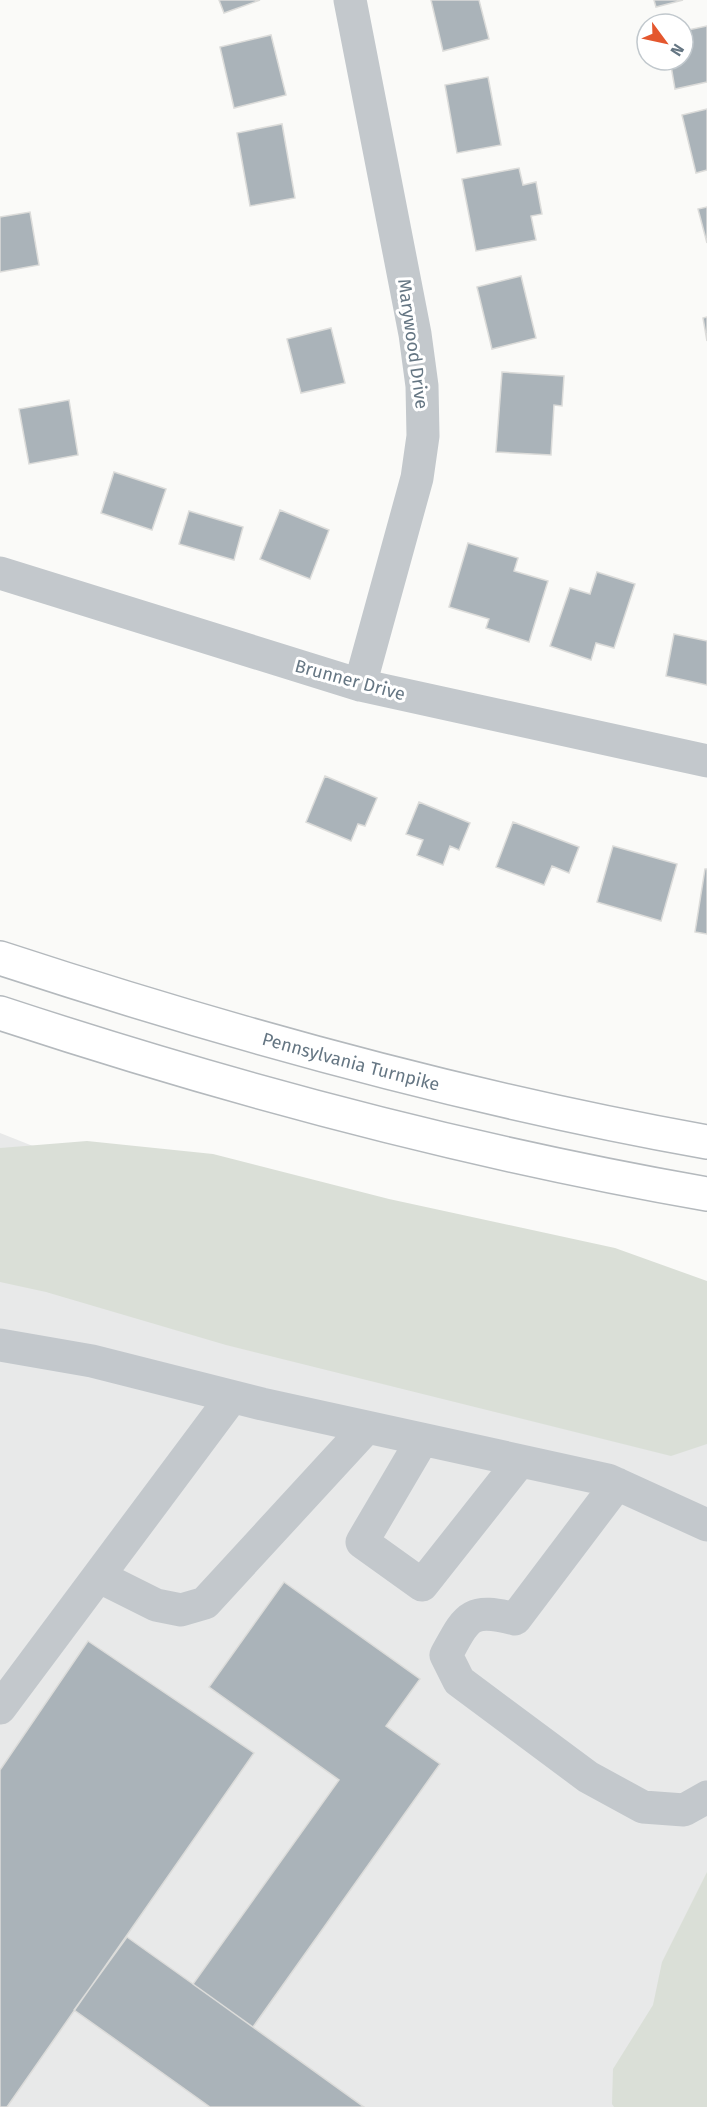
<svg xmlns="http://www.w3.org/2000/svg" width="707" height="2107" viewBox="0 0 707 2107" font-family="'Fira Sans',sans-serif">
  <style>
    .built { fill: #e8e9e9 }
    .green { fill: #dadfd7 }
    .building { fill: #aab3b9; stroke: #dcdcda; stroke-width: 1.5 }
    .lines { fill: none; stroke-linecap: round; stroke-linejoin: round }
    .highway-casing { stroke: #b4b9bd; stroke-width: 36 }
    .minor { stroke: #c3c8cc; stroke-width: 33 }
    .highway { stroke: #fff; stroke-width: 33 }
    .labels { text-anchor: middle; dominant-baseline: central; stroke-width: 6; stroke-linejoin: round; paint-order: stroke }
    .street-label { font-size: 18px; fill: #657683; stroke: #fff }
  </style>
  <rect width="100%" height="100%" fill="#fafaf8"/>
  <!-- built -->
  <path class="built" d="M 0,1133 L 210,1216 L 707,1336 L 707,2107 L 0,2107 Z"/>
  <!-- green -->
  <path class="green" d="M 87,1141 L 213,1154 L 389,1199 L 615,1248 L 707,1281 L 707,1444 L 671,1456 L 226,1345 L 46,1292 L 0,1282 L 0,1148 Z
    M 707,1872 L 707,2107 L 614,2107 L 612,2104 L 613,2069 L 653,2005 L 662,1962 Z"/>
  <!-- building -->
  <path class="building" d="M 219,0 L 260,0 L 224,13 Z
    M 431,0 L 479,0 L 489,39 L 443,51 Z
    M 654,0 L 683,0 L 656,7 Z
    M 707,26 L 707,82 L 675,89 L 670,60 L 683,60 L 683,31 Z
    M 271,35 L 286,95 L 234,108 L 220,47 Z
    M 488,77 L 501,145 L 457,153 L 445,85 Z
    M 707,109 L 707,170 L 696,173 L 682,115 Z
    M 282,124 L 295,198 L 250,206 L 237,133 Z
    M 519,168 L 523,185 L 536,182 L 542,214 L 531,216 L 536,240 L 476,251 L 462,179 Z
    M 707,207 L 707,243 L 698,209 Z
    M 30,212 L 39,265 L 0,272 L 0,217 Z
    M 521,276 L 536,338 L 492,349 L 477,287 Z
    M 707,317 L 707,341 L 703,318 Z
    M 331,328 L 345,383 L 301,393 L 287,339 Z
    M 502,372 L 564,376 L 562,406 L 554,405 L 551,455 L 496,452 Z
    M 69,400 L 78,455 L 29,464 L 19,409 Z
    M 114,472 L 166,489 L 152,530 L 101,513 Z
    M 280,510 L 329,530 L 310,579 L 260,559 Z
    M 189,511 L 243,527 L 234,560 L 179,544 Z
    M 468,543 L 518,558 L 514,571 L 548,581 L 529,642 L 486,628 L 489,619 L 449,607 Z
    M 597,572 L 635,584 L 614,648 L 596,643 L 591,660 L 550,646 L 570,588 L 590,594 Z
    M 674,634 L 707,641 L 707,685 L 666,676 Z
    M 325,776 L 377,798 L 365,826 L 358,824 L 351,841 L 306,822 Z
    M 419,802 L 470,823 L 459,850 L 450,846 L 443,865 L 417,855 L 423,840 L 406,834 Z
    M 513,822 L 579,847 L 569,873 L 552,866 L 544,885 L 496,867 Z
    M 613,846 L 677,864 L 661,921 L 597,902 Z
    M 705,869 L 707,869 L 707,934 L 695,932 Z
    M 284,1582 L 420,1679 L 386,1726 L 440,1764 L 253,2027 L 193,1984 L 339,1780 L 209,1687 Z
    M 88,1641 L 254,1753 L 7,2107 L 0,2107 L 0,1770 Z
    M 127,1937 L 193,1984 L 364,2107 L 210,2107 L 74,2010 Z"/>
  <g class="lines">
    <!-- highway casing -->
    <g class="highway-casing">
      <g id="highway">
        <path id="s1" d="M 0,958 C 232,1034 466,1099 707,1142"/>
        <path d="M 0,1013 C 231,1089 467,1152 707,1194"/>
      </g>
    </g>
    <!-- minor -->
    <path class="minor" d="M 350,0 L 415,334 L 422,386 L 423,436 L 417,478 L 360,685
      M 0,573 L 360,685 L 707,761
      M 0,1345 L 92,1361 L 262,1404 L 608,1480 L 707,1525
      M 422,1440 L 362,1542 L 422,1585 L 520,1461
      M 617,1484 L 515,1619 C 469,1607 467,1617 446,1655 L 459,1681 L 588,1777 L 643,1807 L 684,1810 L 707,1797
      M 100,1577 L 156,1605 L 181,1610 L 205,1603 L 366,1428
      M 0,1708 L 232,1397"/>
    <!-- highway -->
    <use href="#highway" class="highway"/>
  </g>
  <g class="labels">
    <!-- street labels -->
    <g class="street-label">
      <text transform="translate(413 344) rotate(82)">Marywood Drive</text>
      <text transform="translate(350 680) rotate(15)">Brunner Drive</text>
      <text stroke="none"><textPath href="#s1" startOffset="366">Pennsylvania Turnpike</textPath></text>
    </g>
  </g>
  <!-- north arrow -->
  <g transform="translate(665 42) rotate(123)"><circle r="28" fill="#ffffff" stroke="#c1c8cd" stroke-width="1.5"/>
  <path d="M0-4.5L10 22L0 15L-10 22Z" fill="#e4572e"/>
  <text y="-9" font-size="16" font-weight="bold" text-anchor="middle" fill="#657683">N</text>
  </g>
</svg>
